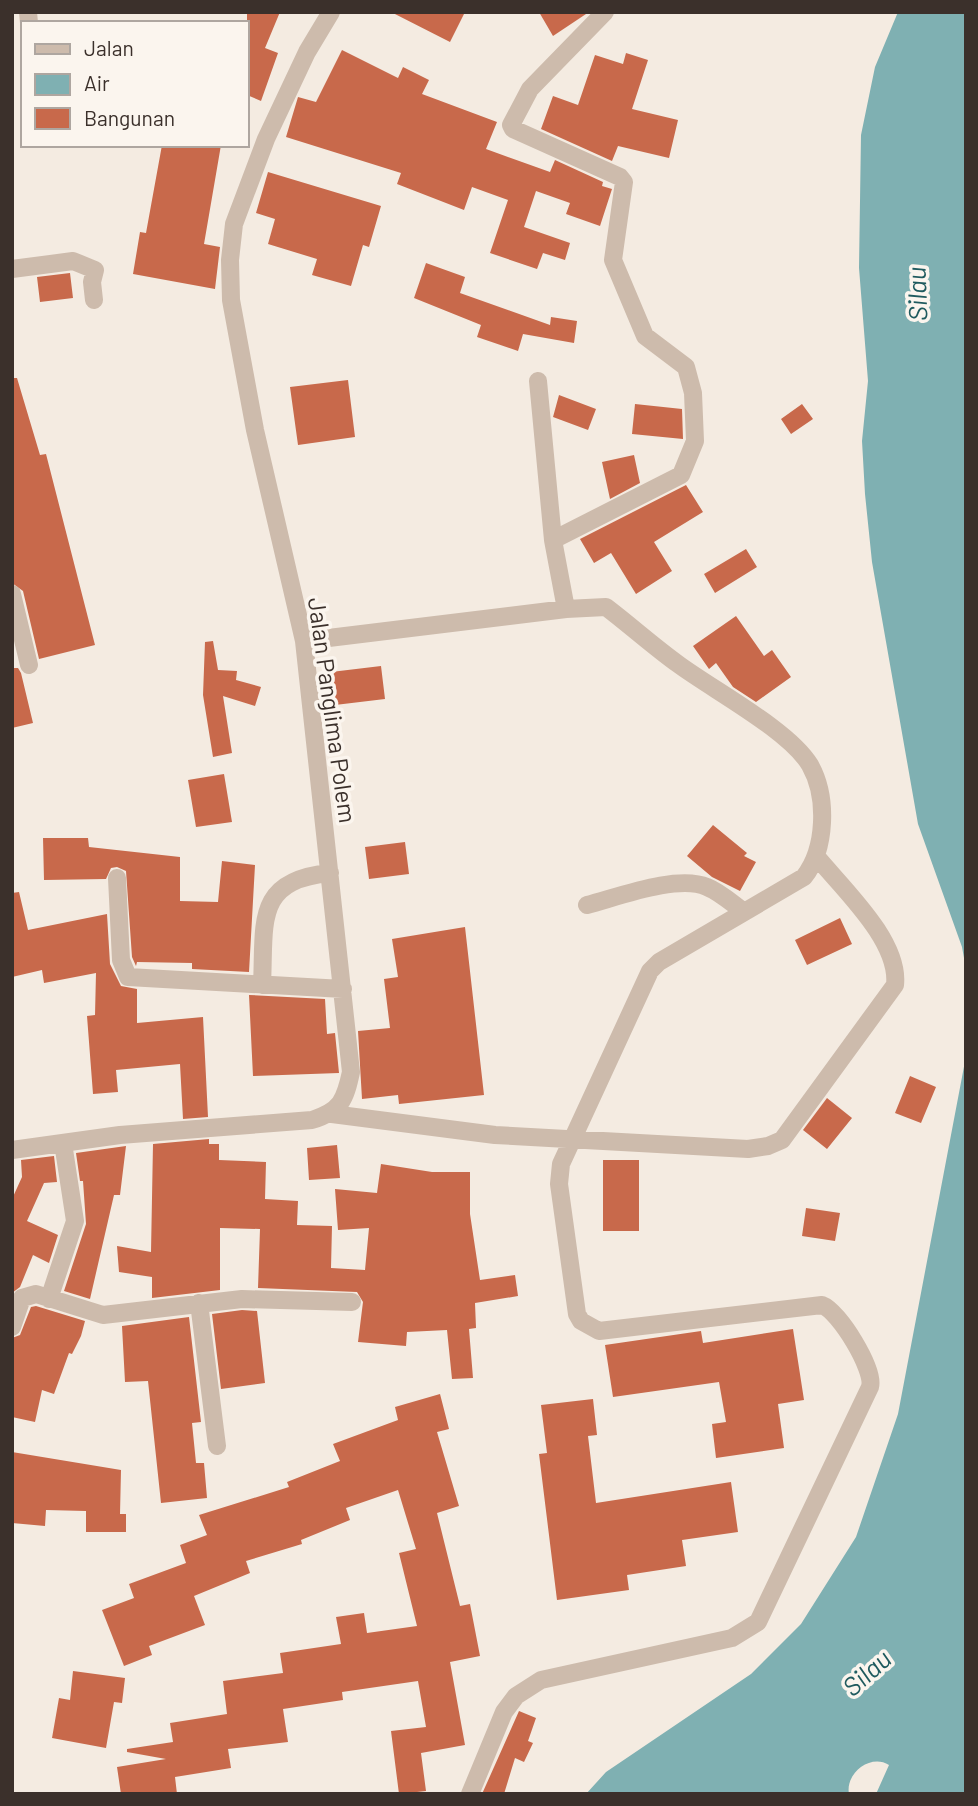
<svg xmlns="http://www.w3.org/2000/svg" width="978" height="1806" viewBox="0 0 978 1806" font-family="Barlow,sans-serif">
  <style>
    .water { fill: #7fb0b2 }
    .building { fill: #c8694b }
    .lines { fill: none; stroke-linecap: round; stroke-linejoin: round }
    .minor { stroke: #cdbbac; stroke-width: 18 }
    .labels { text-anchor: middle; dominant-baseline: central; stroke-width: 7; stroke-linejoin: round; paint-order: stroke }
    .street-label { font-size: 24px; fill: #3b302b; stroke: #fbf5ee }
    .water-label { font-size: 26px; font-style: italic; fill: #1f5a5e; stroke: #fbf5ee }
  </style>
  <rect width="100%" height="100%" fill="#f4ebe1"/>
  <!-- water -->
  <path class="water" d="M 898,12 L 966,12 L 966,969 L 962,947 L 918,824 L 872,562 L 865,494 L 862,441 L 868,381 L 859,268 L 861,135 L 875,67 Z
    M 966,1056 L 966,1794 L 876,1794 L 889,1765 C 871,1753 845,1773 849,1794 L 586,1794 L 606,1772 L 751,1674 L 801,1624 L 856,1537 L 898,1414 Z"/>
  <!-- building -->
  <path class="building" d="M 247,12 L 280,12 L 265,48 L 278,53 L 261,101 L 247,95 Z
    M 391,12 L 465,12 L 450,42 Z
    M 539,12 L 589,12 L 553,36 Z
    M 342,50 L 398,78 L 403,67 L 429,80 L 422,94 L 497,122 L 486,149 L 550,172 L 555,160 L 603,182 L 602,186 L 612,189 L 600,226 L 566,214 L 570,203 L 536,191 L 524,227 L 570,243 L 565,260 L 543,253 L 537,269 L 490,253 L 508,200 L 472,187 L 464,210 L 397,184 L 401,173 L 286,137 L 298,97 L 316,102 Z
    M 626,53 L 648,60 L 632,109 L 678,120 L 669,158 L 618,146 L 612,161 L 541,129 L 553,96 L 578,105 L 595,55 L 623,64 Z
    M 162,145 L 221,145 L 204,244 L 220,247 L 215,289 L 133,274 L 140,232 L 146,233 Z
    M 268,172 L 381,206 L 369,247 L 363,245 L 351,286 L 312,275 L 317,259 L 268,244 L 275,219 L 256,213 Z
    M 426,263 L 465,277 L 460,293 L 550,325 L 551,317 L 577,321 L 574,343 L 523,334 L 518,351 L 477,337 L 481,325 L 414,298 Z
    M 70,273 L 73,298 L 40,302 L 37,277 Z
    M 12,378 L 17,378 L 40,455 L 46,454 L 95,645 L 39,659 L 23,591 L 12,583 Z
    M 348,380 L 355,437 L 298,445 L 290,387 Z
    M 559,395 L 596,409 L 588,430 L 553,417 Z
    M 635,404 L 682,409 L 683,439 L 632,434 Z
    M 802,404 L 813,419 L 791,434 L 781,419 Z
    M 634,455 L 640,483 L 610,499 L 602,462 Z
    M 686,485 L 703,512 L 654,542 L 672,571 L 636,594 L 611,553 L 594,563 L 580,539 Z
    M 746,549 L 757,567 L 715,593 L 704,574 Z
    M 736,616 L 764,656 L 772,650 L 791,677 L 756,702 L 733,687 L 716,663 L 709,669 L 693,646 Z
    M 213,641 L 218,670 L 237,671 L 236,680 L 261,687 L 255,706 L 223,696 L 232,753 L 213,757 L 203,695 L 205,642 Z
    M 381,666 L 385,699 L 335,705 L 331,672 Z
    M 12,668 L 18,668 L 21,673 L 33,723 L 12,728 Z
    M 224,774 L 232,822 L 196,827 L 188,780 Z
    M 713,825 L 747,853 L 744,856 L 756,862 L 740,891 L 712,877 L 687,856 Z
    M 43,838 L 88,838 L 89,847 L 180,857 L 180,901 L 218,902 L 222,861 L 255,865 L 249,972 L 192,969 L 192,963 L 137,962 L 136,966 L 132,957 L 126,871 L 117,867 L 111,868 L 106,879 L 44,880 Z
    M 405,842 L 409,874 L 369,879 L 365,847 Z
    M 19,892 L 28,930 L 107,914 L 110,964 L 121,986 L 137,989 L 137,1023 L 203,1017 L 208,1117 L 183,1119 L 180,1064 L 116,1070 L 118,1092 L 93,1094 L 87,1016 L 95,1015 L 96,973 L 44,983 L 42,970 L 12,977 L 12,893 Z
    M 840,918 L 852,944 L 807,965 L 795,940 Z
    M 465,927 L 484,1095 L 399,1104 L 398,1095 L 362,1099 L 358,1031 L 390,1028 L 384,979 L 398,977 L 392,939 Z
    M 249,995 L 325,999 L 327,1034 L 335,1033 L 339,1073 L 253,1076 Z
    M 910,1076 L 936,1087 L 921,1123 L 895,1113 Z
    M 827,1098 L 852,1118 L 827,1149 L 803,1130 Z
    M 209,1139 L 209,1144 L 219,1144 L 219,1160 L 266,1162 L 265,1199 L 298,1201 L 297,1225 L 332,1226 L 331,1268 L 365,1270 L 369,1228 L 338,1230 L 335,1189 L 377,1193 L 381,1164 L 432,1172 L 470,1172 L 470,1214 L 480,1280 L 515,1275 L 518,1296 L 475,1303 L 476,1328 L 469,1329 L 473,1378 L 452,1379 L 447,1330 L 407,1332 L 406,1346 L 358,1342 L 363,1302 L 357,1292 L 258,1288 L 260,1229 L 220,1228 L 220,1290 L 152,1298 L 152,1277 L 119,1272 L 117,1246 L 151,1252 L 153,1144 Z
    M 337,1145 L 340,1178 L 309,1180 L 307,1148 Z
    M 126,1146 L 120,1195 L 114,1195 L 90,1299 L 64,1291 L 86,1224 L 83,1181 L 80,1181 L 76,1153 Z
    M 54,1156 L 57,1182 L 44,1183 L 27,1221 L 58,1235 L 49,1263 L 33,1255 L 20,1287 L 12,1293 L 12,1199 L 22,1177 L 21,1160 Z
    M 603,1160 L 639,1160 L 639,1231 L 603,1231 Z
    M 806,1208 L 840,1213 L 835,1241 L 802,1236 Z
    M 36,1306 L 85,1321 L 81,1336 L 72,1354 L 69,1353 L 54,1394 L 42,1390 L 35,1422 L 12,1417 L 12,1338 L 20,1335 L 31,1307 Z
    M 242,1310 L 257,1311 L 265,1383 L 221,1389 L 212,1314 Z
    M 189,1317 L 201,1422 L 192,1423 L 196,1463 L 204,1463 L 207,1498 L 161,1503 L 148,1381 L 125,1382 L 122,1326 Z
    M 793,1329 L 804,1400 L 778,1404 L 784,1448 L 716,1458 L 712,1424 L 726,1422 L 719,1382 L 613,1397 L 605,1345 L 701,1331 L 703,1343 Z
    M 440,1394 L 449,1429 L 437,1432 L 459,1506 L 437,1513 L 460,1606 L 470,1604 L 480,1656 L 450,1662 L 465,1745 L 421,1753 L 426,1791 L 399,1794 L 391,1731 L 426,1727 L 418,1681 L 342,1692 L 343,1700 L 283,1709 L 288,1742 L 228,1749 L 231,1768 L 175,1777 L 177,1794 L 121,1794 L 117,1767 L 166,1759 L 127,1752 L 127,1749 L 173,1742 L 170,1723 L 227,1714 L 223,1681 L 283,1673 L 280,1653 L 341,1644 L 336,1617 L 364,1613 L 367,1633 L 417,1626 L 399,1553 L 416,1549 L 398,1490 L 346,1508 L 350,1520 L 301,1540 L 302,1544 L 246,1561 L 250,1573 L 194,1596 L 205,1625 L 149,1646 L 152,1655 L 124,1666 L 102,1610 L 134,1598 L 129,1584 L 186,1563 L 180,1545 L 207,1535 L 199,1515 L 289,1487 L 287,1482 L 340,1461 L 333,1444 L 398,1420 L 395,1407 Z
    M 593,1399 L 597,1435 L 588,1436 L 596,1503 L 731,1482 L 738,1532 L 682,1540 L 686,1566 L 627,1575 L 629,1590 L 557,1600 L 539,1454 L 547,1453 L 541,1405 Z
    M 12,1452 L 121,1470 L 120,1514 L 126,1514 L 126,1532 L 86,1532 L 86,1511 L 46,1510 L 45,1526 L 12,1523 Z
    M 73,1671 L 125,1678 L 122,1703 L 114,1702 L 106,1748 L 52,1738 L 59,1698 L 70,1700 Z
    M 519,1711 L 536,1718 L 528,1741 L 533,1743 L 524,1762 L 515,1758 L 504,1794 L 482,1794 Z"/>
  <g class="lines">
    <!-- minor -->
    <path class="minor" d="M 28,12 L 29,23
      M 12,269 L 73,261 L 95,270 L 92,282 L 94,300
      M 538,381 L 553,540 L 566,609
      M 553,540 L 681,475 L 695,441 L 693,393 L 686,367 L 645,336 L 613,260 L 624,182 L 620,177 L 513,129 L 511,125 L 530,89 L 605,12
      M 12,594 L 29,665
      M 304,641 L 566,609 L 606,607 C 631,626 653,646 678,664 C 713,690 789,730 810,765 C 828,797 826,849 804,877 L 659,962 L 650,971 L 561,1164 L 559,1184 L 577,1314 L 581,1321 L 599,1331 L 822,1305 C 839,1311 875,1370 870,1387 L 758,1622 L 732,1638 L 541,1680 L 516,1696 L 504,1712 L 470,1794
      M 117,878 L 121,960 L 128,977 L 343,989
      M 587,905 C 618,897 678,874 707,887 C 720,892 733,904 744,912
      M 262,985 C 265,923 254,880 330,873
      M 332,1114 L 495,1135 L 748,1149 L 768,1146 L 782,1140 L 895,985 C 900,941 843,889 816,856
      M 12,1150 L 120,1135 L 312,1120 C 341,1111 345,1100 351,1072 L 304,641 L 255,430 L 231,300 L 230,260 L 234,224 L 266,139 L 307,52 L 331,12
      M 49,1299 L 75,1221 L 63,1143
      M 199,1303 L 217,1446
      M 12,1327 L 22,1298 L 36,1294 L 103,1315 L 242,1299 L 352,1302"/>
  </g>
  <g class="labels">
    <!-- street labels -->
    <g class="street-label">
      <text transform="translate(333 710) rotate(82)">Jalan Panglima Polem</text>
    </g>
    <!-- water labels -->
    <g class="water-label">
      <text transform="translate(916 294) rotate(-92)">Silau</text>
      <text transform="translate(866 1672) rotate(-42)">Silau</text>
    </g>
  </g>
  <!-- border -->
  <rect width="978" height="1806" fill="none" stroke="#3b302b" stroke-width="28"/>
  <!-- legend -->
  <rect x="21" y="21" width="228" height="126" fill="#fbf5ee" stroke="#aea6a0" stroke-width="2"/>
  <rect x="35" y="44" width="35" height="10" fill="#cdbbac" stroke="#aea6a0" stroke-width="2"/>
  <text x="84" y="56" font-size="21" fill="#3b302b">Jalan</text>
  <rect x="35" y="74" width="35" height="21" fill="#7fb0b2" stroke="#aea6a0" stroke-width="2"/>
  <text x="84" y="91" font-size="21" fill="#3b302b">Air</text>
  <rect x="35" y="108" width="35" height="21" fill="#c8694b" stroke="#aea6a0" stroke-width="2"/>
  <text x="84" y="126" font-size="21" fill="#3b302b">Bangunan</text>
</svg>
